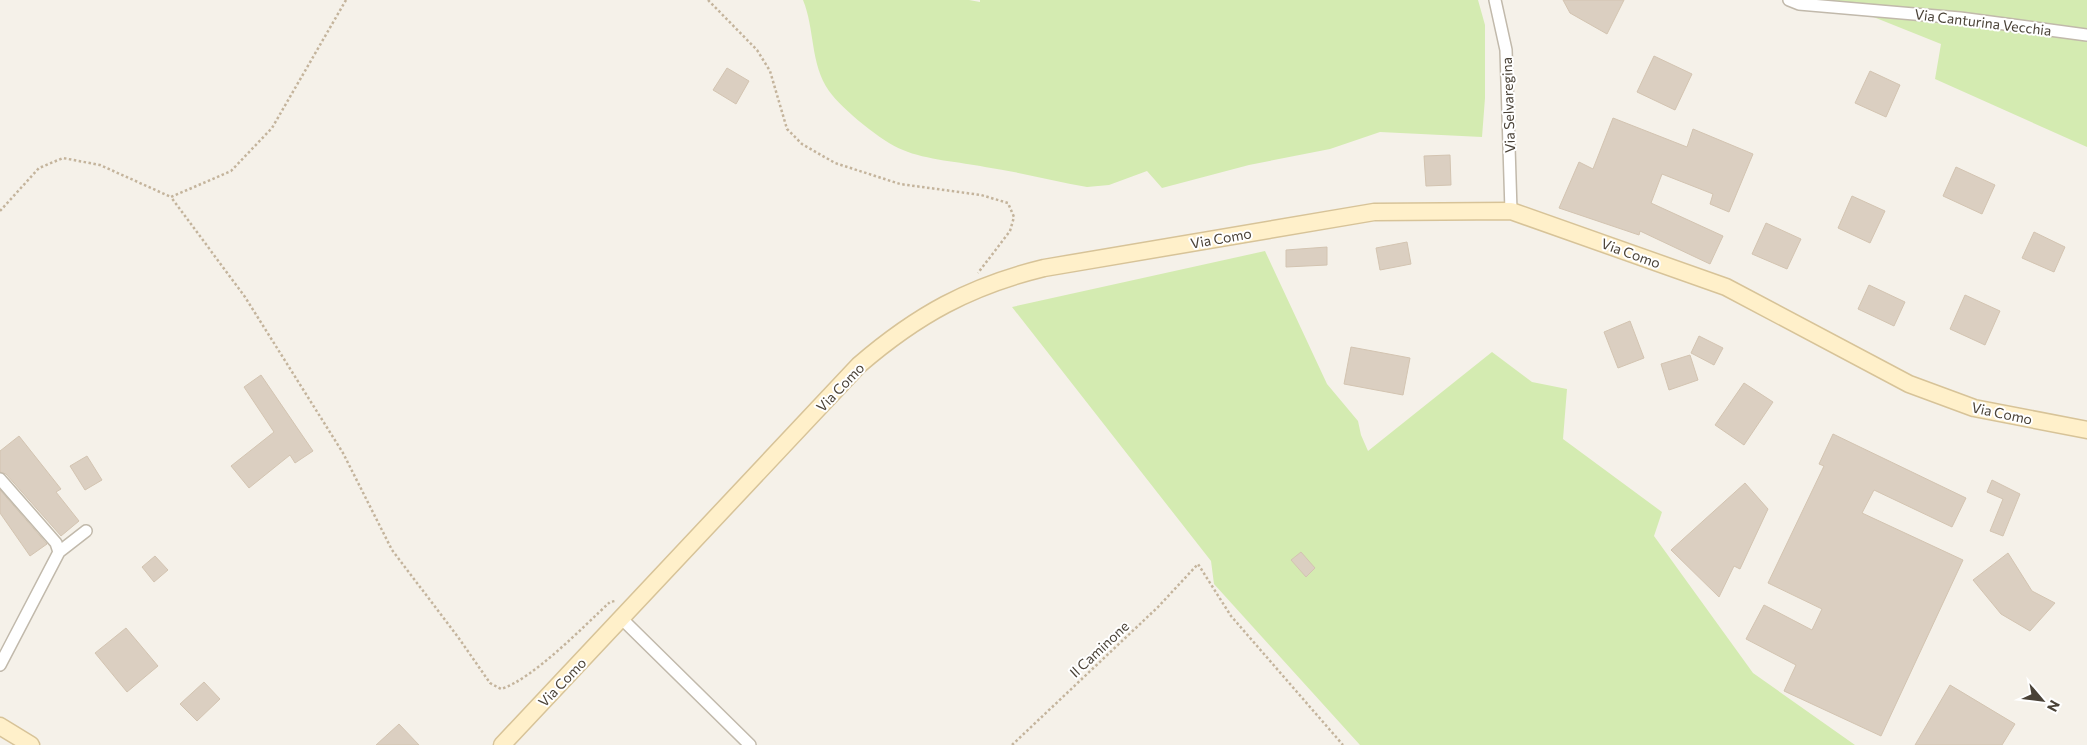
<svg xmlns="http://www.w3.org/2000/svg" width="2087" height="745" viewBox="0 0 2087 745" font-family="Commissioner,sans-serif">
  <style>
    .green { fill: #d4ebb1 }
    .building { fill: #dbcfc1; stroke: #d3c4b1 }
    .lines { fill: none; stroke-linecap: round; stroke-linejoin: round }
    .street-casing { stroke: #c1b9ab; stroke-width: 14 }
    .secondary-casing { stroke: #d7c398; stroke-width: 19 }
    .path { stroke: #c4b49c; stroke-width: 2.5; stroke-dasharray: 2.5 2.5; stroke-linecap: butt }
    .street { stroke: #fff; stroke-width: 11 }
    .secondary { stroke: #fff0ca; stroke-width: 16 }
    .labels { text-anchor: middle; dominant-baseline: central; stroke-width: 4; stroke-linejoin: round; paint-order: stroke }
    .street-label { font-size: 14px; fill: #4a4237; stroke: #fff }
  </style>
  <rect width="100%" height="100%" fill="#f5f1e9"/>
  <!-- green -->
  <path class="green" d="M 803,0 L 969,0 L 980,2 L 980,0 L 1478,0 L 1485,25 L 1485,98 L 1482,137 L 1380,132 L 1330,149 L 1249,165 L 1162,188 L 1147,171 L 1109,185 L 1087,187 C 1053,181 1019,172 985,167 C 961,162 926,160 903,150 C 882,142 842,109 829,91 C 810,64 815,29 803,0 Z
    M 1830,0 L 2087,0 L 2087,147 L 1935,79 L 1941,44 L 1871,16 L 1832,4 Z
    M 1265,251 L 1327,384 L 1358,421 L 1361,435 L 1368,451 L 1492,352 L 1532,382 L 1567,389 L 1563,439 L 1662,512 L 1654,536 L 1753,673 L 1855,745 L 1360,745 L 1214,584 L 1211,561 L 1012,307 Z"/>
  <!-- building -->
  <path class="building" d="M 1563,0 L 1624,0 L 1607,34 L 1570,13 Z
    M 1654,56 L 1692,74 L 1675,110 L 1637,92 Z
    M 727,68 L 749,81 L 736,104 L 713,90 Z
    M 1870,71 L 1900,85 L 1886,117 L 1855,103 Z
    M 1613,118 L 1687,147 L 1693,129 L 1753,154 L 1729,212 L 1710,204 L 1713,194 L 1662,174 L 1651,203 L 1723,236 L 1710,264 L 1640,231 L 1639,235 L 1559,208 L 1579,162 L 1593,169 Z
    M 1450,155 L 1451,185 L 1426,186 L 1424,156 Z
    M 1956,167 L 1995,185 L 1982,214 L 1943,196 Z
    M 1852,196 L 1885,211 L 1870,243 L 1838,228 Z
    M 1766,223 L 1801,239 L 1787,269 L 1752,254 Z
    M 2034,232 L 2065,247 L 2054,272 L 2022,258 Z
    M 1407,242 L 1411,264 L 1380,270 L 1376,248 Z
    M 1327,247 L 1327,265 L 1286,267 L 1286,250 Z
    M 1869,285 L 1905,302 L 1894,326 L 1858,309 Z
    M 1965,295 L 2000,311 L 1985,345 L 1950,329 Z
    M 1630,321 L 1644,358 L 1618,368 L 1604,332 Z
    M 1699,336 L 1723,348 L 1714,365 L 1691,353 Z
    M 1351,347 L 1410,358 L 1403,395 L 1344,384 Z
    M 1690,355 L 1698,380 L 1669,390 L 1661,364 Z
    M 261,375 L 313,451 L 295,463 L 290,455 L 249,488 L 231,466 L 274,432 L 244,387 Z
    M 1744,383 L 1773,402 L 1744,445 L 1715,425 Z
    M 1833,434 L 1966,498 L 1952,527 L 1874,490 L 1862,513 L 1963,560 L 1881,736 L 1784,691 L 1796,665 L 1746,639 L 1764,605 L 1812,630 L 1822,609 L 1768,583 L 1824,466 L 1819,464 Z
    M 19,436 L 61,489 L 56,492 L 79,521 L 61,536 L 6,474 L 0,472 L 0,451 Z
    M 87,456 L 102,480 L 85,490 L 70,466 Z
    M 1992,480 L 2020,494 L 2003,536 L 1990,531 L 2003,499 L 1987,492 Z
    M 1745,483 L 1768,509 L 1740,569 L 1734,566 L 1719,597 L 1671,550 Z
    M 0,490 L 47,544 L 30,556 L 0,513 Z
    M 1301,552 L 1315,568 L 1306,577 L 1291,560 Z
    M 2008,553 L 2032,591 L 2055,603 L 2030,631 L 2001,614 L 1973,580 Z
    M 155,556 L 168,570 L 154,582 L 142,567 Z
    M 126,628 L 158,666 L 127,692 L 95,653 Z
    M 204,682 L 220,699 L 197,721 L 180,704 Z
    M 1950,685 L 2015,724 L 2002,745 L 1915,745 Z
    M 399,724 L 419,745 L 376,745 Z"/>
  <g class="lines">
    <!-- street casing -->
    <g class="street-casing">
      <path id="street" d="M 1495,0 L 1506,50 L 1511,211
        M 1789,0 L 1799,4 L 1960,18 L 2087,35
        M 0,479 L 56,543 L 59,552
        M 622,619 L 750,745
        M 0,665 L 59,552 L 86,531"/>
    </g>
    <!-- secondary casing -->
    <g class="secondary-casing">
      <path id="secondary" d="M 0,726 L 31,745
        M 502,745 L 859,365 C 917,315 970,286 1044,268 L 1374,212 L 1511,211 L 1726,287 L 1909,384 L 1974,408 L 2087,430"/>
    </g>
    <!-- path -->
    <path class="path" d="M 346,0 L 272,128 L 231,171 L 171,197 L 245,297 L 343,453 L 392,550 L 458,637 L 490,683 L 501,689 C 533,679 584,626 610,602 L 615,601
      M 708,0 L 757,50 L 770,71 L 787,129 L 802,144 L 835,163 L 900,184 L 981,195 L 1008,203 L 1014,217 L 1010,231 L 978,273
      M 0,211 L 39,168 L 63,158 L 100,165 L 171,197
      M 1012,745 L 1158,607 L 1198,564 L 1231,616 L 1343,745"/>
    <!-- street -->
    <use href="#street" class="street"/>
    <!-- secondary -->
    <use href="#secondary" class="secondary"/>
  </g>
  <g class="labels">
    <!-- street labels -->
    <g class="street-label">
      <text transform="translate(1983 22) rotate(7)">Via Canturina Vecchia</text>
      <text transform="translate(1508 105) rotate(-92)">Via Selvaregina</text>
      <text transform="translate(1221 238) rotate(-10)">Via Como</text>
      <text transform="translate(1631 253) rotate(20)">Via Como</text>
      <text transform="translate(840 387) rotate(-46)">Via Como</text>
      <text transform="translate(2002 413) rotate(12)">Via Como</text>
      <text transform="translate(1099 649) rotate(-43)">Il Caminone</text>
      <text transform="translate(562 682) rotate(-46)">Via Como</text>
    </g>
  </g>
  <!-- north arrow -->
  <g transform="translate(2042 700) rotate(118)" stroke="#ffffff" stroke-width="4" paint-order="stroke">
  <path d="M0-4L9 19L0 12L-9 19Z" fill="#4a4237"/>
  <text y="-8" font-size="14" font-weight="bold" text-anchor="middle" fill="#4a4237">N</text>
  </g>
</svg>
